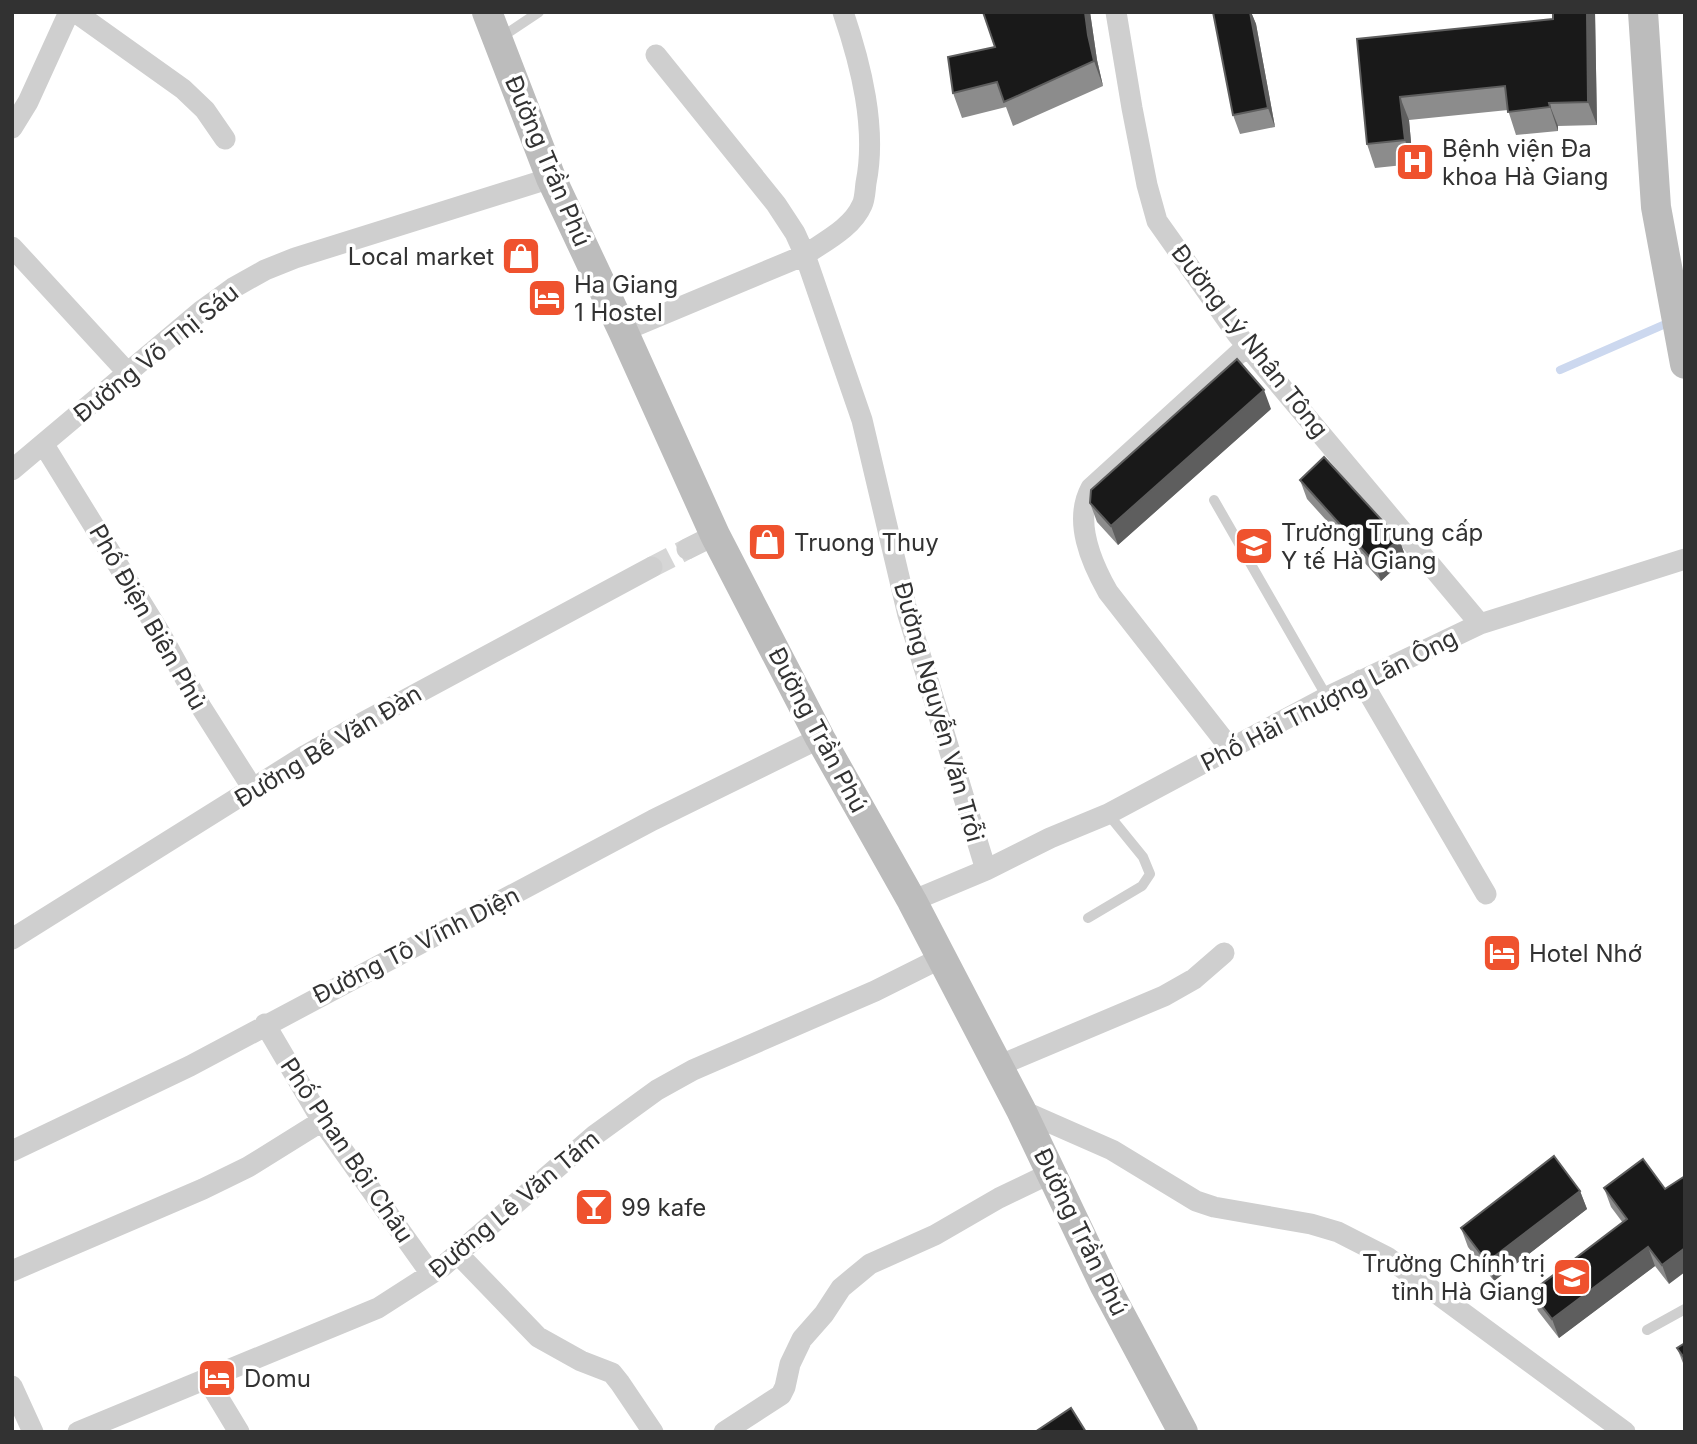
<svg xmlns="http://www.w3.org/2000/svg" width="1697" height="1444" viewBox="0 0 1697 1444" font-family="Inter,sans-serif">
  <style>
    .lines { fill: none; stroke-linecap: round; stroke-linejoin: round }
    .stream { stroke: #ccd8ef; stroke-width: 8 }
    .street-tunnel { stroke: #d6d6d6; stroke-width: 21; stroke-dasharray: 21 10; stroke-linecap: butt }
    .lane { stroke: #cfcfcf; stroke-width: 10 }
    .street { stroke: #cfcfcf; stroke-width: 21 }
    .secondary { stroke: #bcbcbc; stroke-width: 30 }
    .wall { fill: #8c8c8c }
    .shaded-wall { fill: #5e5e5e }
    .building { fill: #191919; stroke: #5e5e5e; stroke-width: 2 }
    .labels { text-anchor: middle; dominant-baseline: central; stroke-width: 7; stroke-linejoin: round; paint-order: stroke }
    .poi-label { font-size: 24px; fill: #323232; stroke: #fff; text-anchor: start }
    .street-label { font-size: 24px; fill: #323232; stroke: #fff }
  </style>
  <rect width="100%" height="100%" fill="#fff"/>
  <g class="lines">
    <!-- stream -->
    <path class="stream" d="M 1560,370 L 1670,322"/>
    <!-- street-tunnel -->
    <path class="street-tunnel" d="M 652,567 L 687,549"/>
    <!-- lane -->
    <path class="lane" d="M 500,38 L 539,12
      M 1214,500 L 1327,697
      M 1088,918 L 1142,886 L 1150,874 L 1143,857 L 1108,814
      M 1647,1330 L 1685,1309"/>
    <!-- street -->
    <path class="street" d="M 75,12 L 183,89 L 205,110 L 225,139
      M 843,12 C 861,65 877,128 866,183 C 865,190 865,199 862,205 C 852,228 825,241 805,255 L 862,420 L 908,615 L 986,870 L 912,901
      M 1116,12 L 1132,108 L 1147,185 L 1157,221 L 1237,334 L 1480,624
      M 12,128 L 28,102 L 69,12
      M 12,247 L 127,372
      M 623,331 L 805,255 L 795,233 L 776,204 L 656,55
      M 44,445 L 160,633 L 201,707 L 253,789
      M 12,470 L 201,311 L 233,288 L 265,270 L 295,258 L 551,178
      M 687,549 L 715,535
      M 1361,680 L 1486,894
      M 1230,748 L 1108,592 C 1091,562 1073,521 1091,488 L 1247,346
      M 986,870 L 1050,838 L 1108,814 L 1327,697 L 1480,624 L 1685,559
      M 12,939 L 306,755 L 362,723 L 652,567
      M 265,1024 L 322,1121 L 431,1274
      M 998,1066 L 1164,996 L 1194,979 L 1224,953
      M 1021,1110 L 1112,1150 L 1196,1201 L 1214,1207 L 1311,1224 L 1338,1232 L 1387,1257 L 1625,1432
      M 12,1151 L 190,1066 L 653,820 L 820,738
      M 458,1254 L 538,1337 L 581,1361 L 612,1373 L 620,1383 L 653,1432
      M 12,1271 L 203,1189 L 248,1167 L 322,1121
      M 207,1379 L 239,1432
      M 12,1386 L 33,1432
      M 78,1432 L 378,1308 L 442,1267 L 595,1135 L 657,1090 L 693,1070 L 875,991 L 941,958
      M 724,1432 L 781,1395 L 785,1387 L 790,1364 L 802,1339 L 824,1314 L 841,1288 L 870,1264 L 935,1235 L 999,1198 L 1051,1173"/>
    <!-- secondary -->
    <path class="secondary" d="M 487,12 L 551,178 L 623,331 L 715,535 L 820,738 L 912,901 L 1021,1110 L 1105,1286 L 1183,1432
      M 1643,12 L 1656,207 L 1685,364"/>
  </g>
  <!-- wall -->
  <path class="wall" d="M 983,12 L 1090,12 L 1097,60 L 1103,86 L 1013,126 L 1006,107 L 962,118 L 953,93 L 995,47 Z
    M 1213,12 L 1251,12 L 1256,24 L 1275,127 L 1240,134 L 1233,115 Z
    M 1553,12 L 1595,12 L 1597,125 L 1558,126 L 1558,131 L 1516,135 L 1508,110 L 1409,120 L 1413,164 L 1375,168 L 1367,144 L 1357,39 L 1553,19 Z
    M 1271,409 L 1118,545 L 1097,522 L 1090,503 Z
    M 1300,480 L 1399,539 L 1406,558 L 1381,581 L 1307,499 Z
    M 1643,1159 L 1669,1284 L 1655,1266 L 1559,1338 L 1538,1311 L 1531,1292 L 1623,1223 L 1611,1207 L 1604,1188 Z
    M 1580,1191 L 1587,1209 L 1494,1281 L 1468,1247 L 1461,1228 Z
    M 1685,1343 L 1685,1368 L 1677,1348 Z"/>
  <!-- shaded-wall -->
  <path class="shaded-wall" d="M 1085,12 L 1090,12 L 1097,60 L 1103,86 L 1094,61 L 1088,35 Z
    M 1250,12 L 1251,12 L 1256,24 L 1275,127 L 1268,108 Z
    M 1587,12 L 1595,12 L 1597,125 L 1588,102 Z
    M 1400,97 L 1409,120 L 1413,164 L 1405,140 Z
    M 1549,103 L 1558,126 L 1558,131 L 1550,107 Z
    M 1264,390 L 1271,409 L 1118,545 L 1111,526 Z
    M 1399,539 L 1406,558 L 1381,581 L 1374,562 Z
    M 1580,1191 L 1587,1209 L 1494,1281 L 1487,1262 Z
    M 1648,1247 L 1655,1266 L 1559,1338 L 1552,1319 Z
    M 1685,1248 L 1685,1272 L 1669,1284 L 1662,1265 Z"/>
  <!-- building -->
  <path class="building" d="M 983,12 L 1085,12 L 1088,35 L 1094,61 L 1004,102 L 997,82 L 953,93 L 948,57 L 995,47 Z
    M 1213,12 L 1250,12 L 1268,108 L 1233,115 Z
    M 1553,12 L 1587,12 L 1588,102 L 1549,103 L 1550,107 L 1508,112 L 1505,86 L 1400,97 L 1405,140 L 1367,144 L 1357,39 L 1553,19 Z
    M 1237,359 L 1264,390 L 1111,526 L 1090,503 L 1091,490 Z
    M 1324,457 L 1399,539 L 1374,562 L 1300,480 Z
    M 1554,1156 L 1580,1191 L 1487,1262 L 1461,1228 Z
    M 1643,1159 L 1665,1189 L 1685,1176 L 1685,1248 L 1662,1265 L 1648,1247 L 1552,1319 L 1531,1292 L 1627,1219 L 1604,1188 Z
    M 1685,1343 L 1685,1359 L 1677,1348 Z
    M 1071,1408 L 1086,1432 L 1035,1432 Z"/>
  <!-- icons -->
  <defs>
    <g id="hospital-square" transform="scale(2.0125)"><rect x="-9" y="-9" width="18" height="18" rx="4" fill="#ef522e" stroke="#fff"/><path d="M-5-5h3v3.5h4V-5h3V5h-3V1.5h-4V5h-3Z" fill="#fff"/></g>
    <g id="shop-square" transform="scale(2.0125)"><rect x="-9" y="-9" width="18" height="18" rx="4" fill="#ef522e" stroke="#fff"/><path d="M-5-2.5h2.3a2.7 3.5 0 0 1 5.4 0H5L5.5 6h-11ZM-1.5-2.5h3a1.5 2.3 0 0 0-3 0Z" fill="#fff"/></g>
    <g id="hotel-square" transform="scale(2.0125)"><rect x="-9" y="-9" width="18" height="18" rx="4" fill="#ef522e" stroke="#fff"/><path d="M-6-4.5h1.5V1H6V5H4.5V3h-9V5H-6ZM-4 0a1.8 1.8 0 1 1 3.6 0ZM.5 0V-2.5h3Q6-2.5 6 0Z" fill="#fff"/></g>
    <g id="university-square" transform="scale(2.0125)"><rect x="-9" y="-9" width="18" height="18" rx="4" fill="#ef522e" stroke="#fff"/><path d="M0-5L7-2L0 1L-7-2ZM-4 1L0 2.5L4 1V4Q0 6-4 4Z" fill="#fff"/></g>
    <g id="bar-square" transform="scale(2.0125)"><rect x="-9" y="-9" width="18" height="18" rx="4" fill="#ef522e" stroke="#fff"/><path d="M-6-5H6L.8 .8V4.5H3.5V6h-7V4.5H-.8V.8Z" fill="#fff"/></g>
  </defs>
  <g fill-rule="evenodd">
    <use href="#hospital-square" x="1415" y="162"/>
    <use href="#shop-square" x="521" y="256"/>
    <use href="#hotel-square" x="547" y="298"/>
    <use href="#shop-square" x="767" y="542"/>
    <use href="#university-square" x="1254" y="546"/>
    <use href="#hotel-square" x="1502" y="953"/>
    <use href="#bar-square" x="594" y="1207"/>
    <use href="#university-square" x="1572" y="1277"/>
    <use href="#hotel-square" x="217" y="1378"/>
  </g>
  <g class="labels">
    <!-- poi labels -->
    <g class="poi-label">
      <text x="1442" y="148">Bệnh viện Đa<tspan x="1442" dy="28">khoa Hà Giang</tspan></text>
      <text x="494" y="256" text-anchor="end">Local market</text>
      <text x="574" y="284">Ha Giang<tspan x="574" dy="28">1 Hostel</tspan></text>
      <text x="1281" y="532">Trường Trung cấp<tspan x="1281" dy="28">Y tế Hà Giang</tspan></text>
      <text x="794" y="542">Truong Thuy</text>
      <text x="1529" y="953">Hotel Nhớ</text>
      <text x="621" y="1207">99 kafe</text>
      <text x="1545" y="1263" text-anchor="end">Trường Chính trị<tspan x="1545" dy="28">tỉnh Hà Giang</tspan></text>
      <text x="244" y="1378">Domu</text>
    </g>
    <!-- street labels -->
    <g class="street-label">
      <text transform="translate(548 161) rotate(67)">Đường Trần Phú</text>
      <text transform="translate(1250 341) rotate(52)">Đường Lý Nhân Tông</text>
      <text transform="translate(156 353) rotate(-39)">Đường Võ Thị Sáu</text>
      <text transform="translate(148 617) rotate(60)">Phố Điện Biên Phủ</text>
      <text transform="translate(1329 700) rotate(-27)">Phố Hải Thượng Lãn Ông</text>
      <text transform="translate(939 712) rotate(74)">Đường Nguyễn Văn Trỗi</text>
      <text transform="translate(818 730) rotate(62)">Đường Trần Phú</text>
      <text transform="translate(328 746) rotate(-31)">Đường Bế Văn Đàn</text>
      <text transform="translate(416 945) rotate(-27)">Đường Tô Vĩnh Diện</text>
      <text transform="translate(347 1150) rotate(56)">Phố Phan Bội Châu</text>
      <text transform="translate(514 1204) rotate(-40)">Đường Lê Văn Tám</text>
      <text transform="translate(1081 1232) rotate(64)">Đường Trần Phú</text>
    </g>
  </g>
  <!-- border -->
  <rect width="1697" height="1444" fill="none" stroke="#323232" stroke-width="28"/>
</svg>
